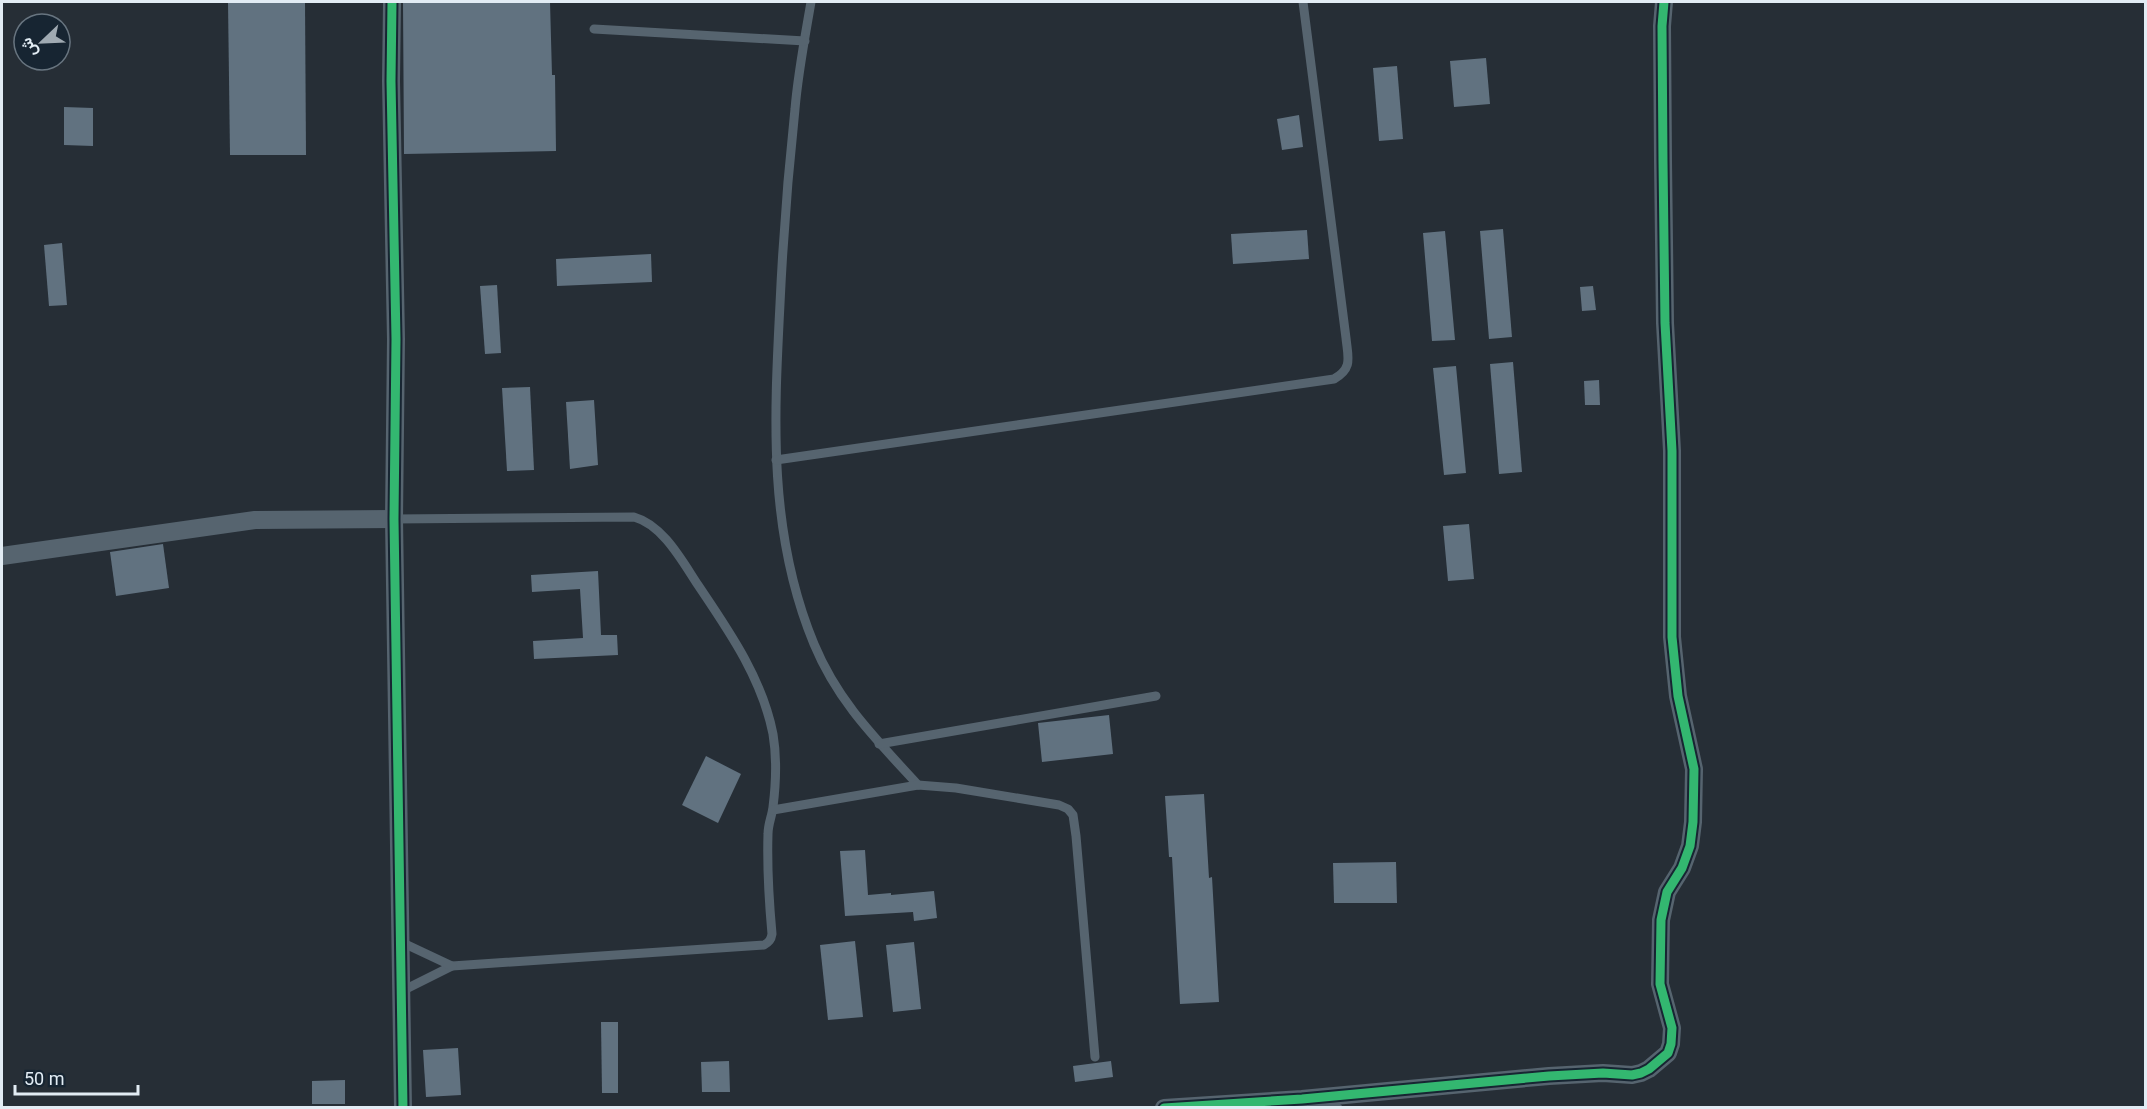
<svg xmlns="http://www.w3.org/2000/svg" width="2147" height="1109" font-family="Roboto,Vazirmatn,sans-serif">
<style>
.building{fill:#617280}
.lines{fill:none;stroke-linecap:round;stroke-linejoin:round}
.lane{stroke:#56646f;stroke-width:9}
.street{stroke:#56646f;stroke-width:18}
.cycleway-casing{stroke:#172532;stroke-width:13}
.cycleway{stroke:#33b770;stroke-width:9}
</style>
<rect width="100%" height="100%" fill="#262e36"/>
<g class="building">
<path d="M228,2H305L306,155H230Z"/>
<path d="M403,2H550L552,75H555L556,151L404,154Z"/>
<path d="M1486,58L1490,104L1454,107L1450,61Z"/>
<path d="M1397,66L1403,139L1379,141L1373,68Z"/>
<path d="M64,107L93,108V146L64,145Z"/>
<path d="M1299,115L1303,147L1282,150L1277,119Z"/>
<path d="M1503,229L1512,337L1489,339L1480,231Z"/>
<path d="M1307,230L1309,259L1233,264L1231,234Z"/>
<path d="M1445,231L1455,340L1432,341L1423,233Z"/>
<path d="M62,243L67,305L49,306L44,245Z"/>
<path d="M651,254L652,282L557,286L556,259Z"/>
<path d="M497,285L501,353L485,354L480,286Z"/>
<path d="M1593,286L1596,310L1582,311L1580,287Z"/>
<path d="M1513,362L1522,472L1499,474L1490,364Z"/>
<path d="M1456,366L1466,473L1444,475L1433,368Z"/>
<path d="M1599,380L1600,405H1585L1584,381Z"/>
<path d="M530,387L534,470L507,471L502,388Z"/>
<path d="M594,400L598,465L570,469L566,402Z"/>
<path d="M1469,524L1474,579L1448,581L1443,526Z"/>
<path d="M163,544L169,588L116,596L110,552Z"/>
<path d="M598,571L601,635H617L618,655L534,659L533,641L583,638L580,589L532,592L531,575Z"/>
<path d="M1109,715L1113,754L1042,762L1038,723Z"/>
<path d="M706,756L741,774L718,823L682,805Z"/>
<path d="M1204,794L1209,878L1212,877L1219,1002L1180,1004L1172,857H1169L1165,796Z"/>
<path d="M865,850L868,895L891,893V895L934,891L937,918L914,921L913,912L845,916L840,851Z"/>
<path d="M1396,862L1397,903H1334L1333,863Z"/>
<path d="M855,941L863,1017L828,1020L820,945Z"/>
<path d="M914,942L921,1009L893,1012L886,945Z"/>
<path d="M601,1022H618V1093H602Z"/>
<path d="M458,1048L461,1095L426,1097L423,1050Z"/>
<path d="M729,1061L730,1092H702L701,1062Z"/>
<path d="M1111,1061L1113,1077L1075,1082L1073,1066Z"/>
<path d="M345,1080V1104H312V1081Z"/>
</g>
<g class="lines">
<g class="lane">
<path d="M811,2C805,37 798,73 795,109C788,174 783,239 780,304C774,420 768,533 814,644C838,702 876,739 918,785"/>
<path d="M594,29L805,41"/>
<path d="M776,460L1334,379C1353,368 1348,358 1346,338L1303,2"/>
<path d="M394,519L634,517C663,525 682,561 698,585C729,631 762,678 773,734C777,758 776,783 773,807C772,816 768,824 768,834C767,866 769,901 772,934C771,940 769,942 764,945L452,966L402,991"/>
<path d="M879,744L1156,696"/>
<path d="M773,810L918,785L956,788L1059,805L1068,809L1073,815L1076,836L1095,1057"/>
<path d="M401,942L452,966"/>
<path d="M1319,1103L1338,1108"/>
</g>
<g class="street">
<path d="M392,2L391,81L396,339L394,519L403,1108"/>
<path d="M2,556L255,520L394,519"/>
<path d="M1164,1108L1302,1099L1549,1076L1603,1073L1632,1075L1641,1073L1649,1069L1668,1053L1671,1044L1672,1028L1660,984L1661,920L1667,892L1682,868L1690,846L1693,822L1694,769L1678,696L1672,637V451L1665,323L1663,161L1662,26L1664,2"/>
</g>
<g class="cycleway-casing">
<g id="cycleway">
<path d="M392,2L391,81L396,339L394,519L403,1108"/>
<path d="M1164,1108L1302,1099L1549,1076L1603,1073L1632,1075L1641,1073L1649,1069L1668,1053L1671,1044L1672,1028L1660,984L1661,920L1667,892L1682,868L1690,846L1693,822L1694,769L1678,696L1672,637V451L1665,323L1663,161L1662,26L1664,2"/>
</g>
</g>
<use href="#cycleway" class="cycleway"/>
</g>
<rect width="2147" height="1109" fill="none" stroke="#e2ecf4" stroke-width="6"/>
<g transform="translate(42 42) rotate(247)"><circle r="28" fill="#172532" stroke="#687580" stroke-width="1.5"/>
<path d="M0-4.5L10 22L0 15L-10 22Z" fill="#a0aab2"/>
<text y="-9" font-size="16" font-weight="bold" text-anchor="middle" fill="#e2ecf4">ش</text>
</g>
<path d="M15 1085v9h123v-9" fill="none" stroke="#e2ecf4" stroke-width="3"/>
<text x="24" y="1085" font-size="18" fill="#e2ecf4" stroke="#172532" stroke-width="4.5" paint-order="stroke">50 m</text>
</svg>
